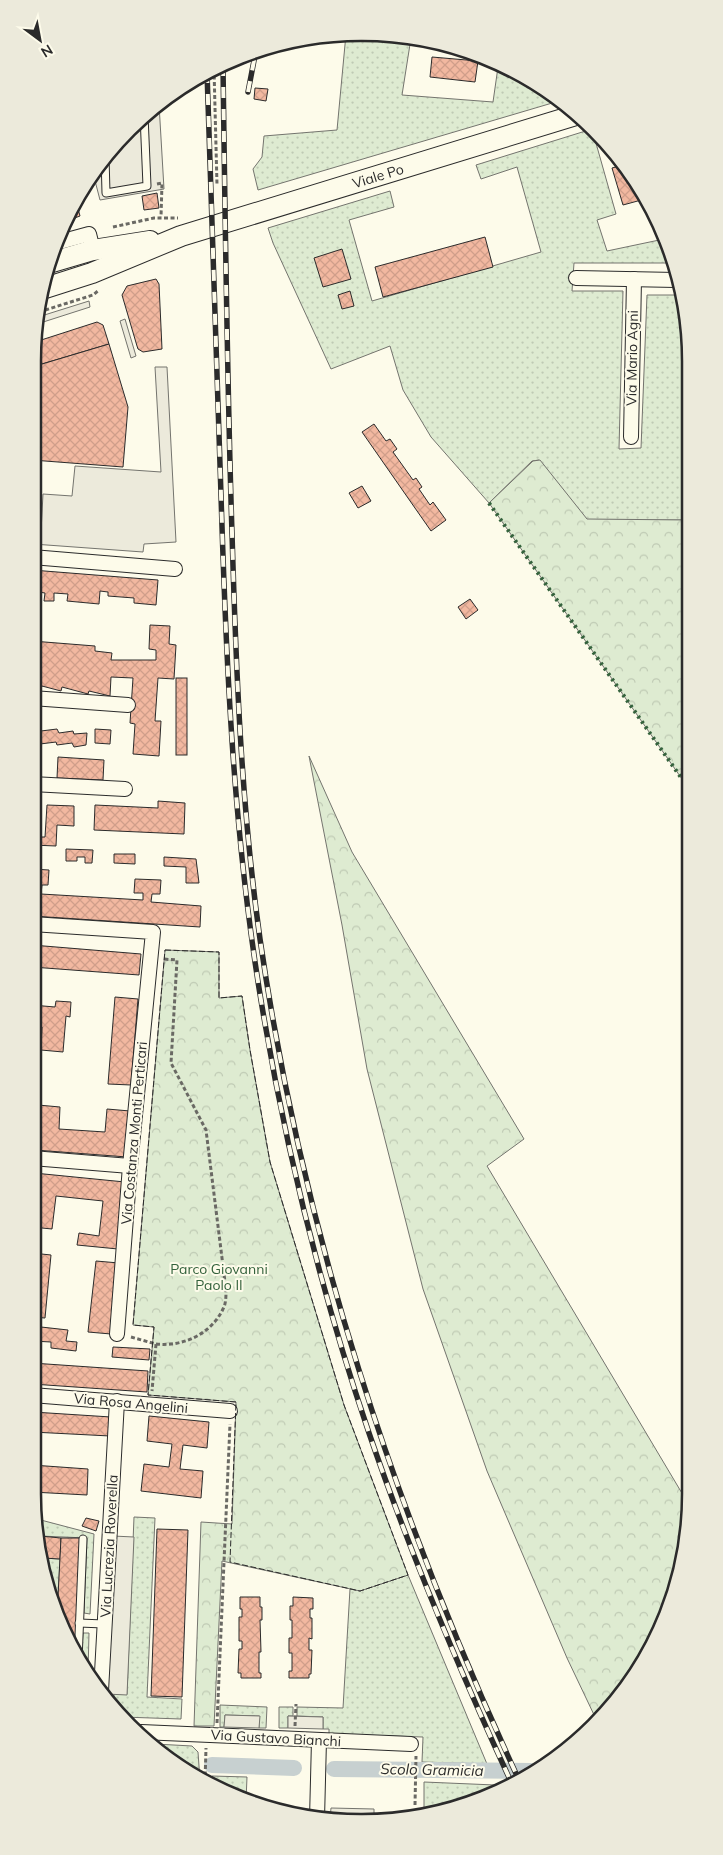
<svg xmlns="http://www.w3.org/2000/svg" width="723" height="1855" font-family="Mulish,sans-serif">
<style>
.grass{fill:url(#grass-dots);stroke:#74746e}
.forest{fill:url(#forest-crowns);stroke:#74746e}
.parking{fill:#eceadb;stroke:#74746e}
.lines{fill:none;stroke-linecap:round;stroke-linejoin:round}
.canal{stroke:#c7d0d0;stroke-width:16}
.building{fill:url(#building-cross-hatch);stroke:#2b2b2b}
.lane-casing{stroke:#2b2b2b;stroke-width:9}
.street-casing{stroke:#2b2b2b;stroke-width:16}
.secondary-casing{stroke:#2b2b2b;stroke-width:22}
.path{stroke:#6a6964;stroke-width:3;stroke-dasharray:4 2.5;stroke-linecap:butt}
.lane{stroke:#fdfbea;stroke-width:7}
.street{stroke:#fdfbea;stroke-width:14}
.secondary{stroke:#fdfbea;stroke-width:20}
.rail-casing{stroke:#2b2b2b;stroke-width:5.5}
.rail{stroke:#fdfbea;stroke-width:4;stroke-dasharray:11;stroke-linecap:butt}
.hedge{stroke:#34623c;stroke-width:4;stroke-dasharray:2.5 4;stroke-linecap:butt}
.fence{stroke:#2b2b2b;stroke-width:1;stroke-dasharray:6 2.5;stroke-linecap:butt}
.labels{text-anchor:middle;stroke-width:4;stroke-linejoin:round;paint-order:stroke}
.street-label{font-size:14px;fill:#2b2b2b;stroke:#fdfbea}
.park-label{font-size:14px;fill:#34623c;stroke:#fdfbea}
.water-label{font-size:15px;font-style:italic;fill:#2b2b2b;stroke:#fdfbea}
.rim{fill:none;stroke:#2b2b2b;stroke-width:2.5}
</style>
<defs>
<pattern id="grass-dots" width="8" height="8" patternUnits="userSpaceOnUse" patternTransform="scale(1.25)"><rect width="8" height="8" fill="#deebd1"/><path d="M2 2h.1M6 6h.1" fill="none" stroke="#bfcab4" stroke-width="1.8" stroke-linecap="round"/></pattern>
<pattern id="forest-crowns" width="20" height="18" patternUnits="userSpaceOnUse" patternTransform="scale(1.25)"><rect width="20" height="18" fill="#deebd1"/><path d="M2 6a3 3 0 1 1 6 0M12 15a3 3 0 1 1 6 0" fill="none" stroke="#bfcab4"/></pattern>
<pattern id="building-cross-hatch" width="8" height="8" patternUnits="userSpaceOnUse" patternTransform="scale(1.25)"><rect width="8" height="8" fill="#f2b8a0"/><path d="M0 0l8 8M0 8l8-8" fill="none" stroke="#d09e8a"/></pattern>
</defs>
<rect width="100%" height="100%" fill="#fdfbea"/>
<g class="grass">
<path d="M379,33L411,38L402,95L493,102L498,67L544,88L559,101L258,190L253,169L262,157L264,136L337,130L346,34Z"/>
<path d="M592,129L616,214L597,220L607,251L664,239L671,263H574L572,291H623L619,449L641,448L647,295H681L688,318V520H587L539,460L532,461L489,503L431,437L403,390L390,346L331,369L273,243L268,228L390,191L394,207L349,220L372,301L541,252L517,167L481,179L476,165Z"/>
<path d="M134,1517L155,1518L147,1697L182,1699L181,1719L122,1717L114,1710V1694H127Z"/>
<path d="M37,1519L94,1534L90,1614L84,1613L87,1538L40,1536Z"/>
<path d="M43,1558L60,1559L57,1616L50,1600Z"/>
<path d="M408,1575L487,1764L422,1762L423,1737L329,1734V1729H323V1717L297,1716V1707L343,1708L350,1589L360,1591Z"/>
<path d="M83,1633H89L88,1673L81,1665Z"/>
<path d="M220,1705L267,1707L266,1728H259V1716L225,1715L224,1727H220Z"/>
<path d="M279,1707H293V1716H288V1728H279Z"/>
<path d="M155,1744L192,1746L198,1752L200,1780Z"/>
<path d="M212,1776L247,1777L246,1801L212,1785Z"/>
<path d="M424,1782L495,1785L498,1792L488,1797L424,1816Z"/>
</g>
<g class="forest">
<path d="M540,460L587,519L688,520L689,789L489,503L533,461Z"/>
<path d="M309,756L352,852L524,1139L487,1166L689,1505L679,1579L656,1639L623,1694L596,1719L567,1658L487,1471L423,1289L367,1069L342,925Z"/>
<path d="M165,950L219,952V998L242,996L250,1050L270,1162L344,1405L408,1575L360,1591L222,1561L214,1726H194L201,1522L232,1524L236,1402L148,1395L154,1327L133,1325Z"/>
</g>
<g class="parking">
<path d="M159,104L164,189L100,200L93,173L101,161L145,114Z"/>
<path d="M89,301L90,307L37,324L38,317Z"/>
<path d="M125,319L136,356L131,358L120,321Z"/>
<path d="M155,367H167L176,542L144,544L143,552L33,544V532H41L43,494L72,496L75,466L161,472Z"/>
<path d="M113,1536L134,1537L127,1695L106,1694Z"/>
<path d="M225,1715L260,1716L259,1728L224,1727Z"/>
<path d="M288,1716L323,1717V1729L288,1728Z"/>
<path d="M331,1808L374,1809V1818L330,1819Z"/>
</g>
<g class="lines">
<g class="canal">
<path d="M212,1765L294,1768"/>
<path d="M334,1769L531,1771"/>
</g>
</g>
<g class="building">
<path d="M432,57L478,61L475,82L430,77Z"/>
<path d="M255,88L268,89L266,101L254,99Z"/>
<path d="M623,165L645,199L623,205L612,168Z"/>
<path d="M157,193L159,208L144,210L142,196Z"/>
<path d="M76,201L80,216L64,222L67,216Z"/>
<path d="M485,237L493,267L383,297L375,267Z"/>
<path d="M342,249L351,279L323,287L314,258Z"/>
<path d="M156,279L159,284L162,349L143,352L138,349L137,346L122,295L127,286Z"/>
<path d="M350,291L354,306L342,309L338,295Z"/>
<path d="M97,322L103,325L109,344L32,367L35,342Z"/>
<path d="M109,344L128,407L123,467L32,460V367Z"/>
<path d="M374,424L386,441L390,439L397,449L393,452L413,480L416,478L422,487L419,489L430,505L433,502L446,520L431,531L362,432Z"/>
<path d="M362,486L371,501L358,508L349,493Z"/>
<path d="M32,570L158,580L156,605L134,603V598L108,596V592L100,591L99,604L67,601L68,594L54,593V601H44L45,593L38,592L37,600L32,599Z"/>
<path d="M470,599L478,610L466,619L458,607Z"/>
<path d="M150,625L170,626L169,644L176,645L174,679L158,678L155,721H161L159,756L133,754L135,724L130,723L133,678L111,677L110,696L89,691L88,694L62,687L61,691L42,686L41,689L32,687V641L95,646V651L112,653L111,660H156V650L149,649Z"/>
<rect x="176" y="678" width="11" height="77"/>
<path d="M39,726L41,731L57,729L59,733L73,731L74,734L87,733L86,745L74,747L72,743L57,745L56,742L40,744L39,740L32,741V727Z"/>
<path d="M95,729L111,730L110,744L95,743Z"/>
<path d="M58,757L104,760L103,780L57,778Z"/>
<path d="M158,801L185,803L184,834L94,830L95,805L158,808Z"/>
<path d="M32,802H34L33,831H32Z"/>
<path d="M47,805L74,806V826L57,825L56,846L32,845L33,837H45Z"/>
<path d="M66,849L93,850L92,863H85V857H77V861H66Z"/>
<path d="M114,854H135V864L114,863Z"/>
<path d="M164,857L196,859L199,883H186V867L164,866Z"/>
<path d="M32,869L49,870L48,885H42L41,894L143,900V893H134L135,879L161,880L160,894H152L151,902L201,906L200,927L32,916Z"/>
<path d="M32,945L141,954L139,975L32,967Z"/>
<path d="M115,997L138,999L131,1085L108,1084Z"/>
<path d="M56,1001L71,1002L70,1017L66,1016L63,1052L41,1050L42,1027L32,1026V1005L55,1007Z"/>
<path d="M38,1105L60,1107L59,1129L105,1132L107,1109L130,1111L127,1157L35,1150Z"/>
<path d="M34,1173L125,1182L118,1249L77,1245L79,1233L99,1236L103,1201L56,1196L52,1229L32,1227Z"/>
<path d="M32,1253L51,1255L45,1318L32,1317Z"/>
<path d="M96,1261L119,1263L111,1334L88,1332Z"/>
<path d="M32,1326L68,1330L66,1341L77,1342L76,1351L51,1348V1342L32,1341Z"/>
<path d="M113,1347L150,1349L149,1360L112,1357Z"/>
<path d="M32,1363L148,1371L147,1392L32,1384Z"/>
<path d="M33,1412L111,1417L110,1436L32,1432Z"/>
<path d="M149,1416L209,1422L207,1448L183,1445L180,1469L203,1471L201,1498L141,1491L144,1464L169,1467L172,1444L147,1441Z"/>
<path d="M32,1465L88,1469L87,1495L32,1492Z"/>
<path d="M86,1518L99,1521L96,1531L82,1526Z"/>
<path d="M157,1529L188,1530L182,1697L151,1696Z"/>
<path d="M40,1536L61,1538L60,1559L43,1558Z"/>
<path d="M61,1538H80L75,1655L57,1616Z"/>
<path d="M240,1597H260V1607H262V1620H260L261,1652H259V1673H261V1678H241V1673H238L239,1649H242V1641H239V1617H242V1609H240Z"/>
<path d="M293,1597L313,1598V1609H310V1618H312V1639L309,1638V1650H312L311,1674H309V1678H289V1671H292V1653H289V1638H292V1620H290V1606H293Z"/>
</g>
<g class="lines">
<g class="lane-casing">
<g id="lane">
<path d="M105,156L106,193L147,186L144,115"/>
<path d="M79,1623L104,1624"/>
<path d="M78,1660L83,1539"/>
</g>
</g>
<g class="street-casing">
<g id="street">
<path d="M56,243L89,234L93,250"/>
<path d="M576,278L676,280"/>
<path d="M631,437L634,279"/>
<path d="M32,557L175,569"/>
<path d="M32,698L128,705"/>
<path d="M32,784L125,789"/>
<path d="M32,924L153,932L130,1166L117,1334"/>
<path d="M32,1158L130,1166"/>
<path d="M32,1395L230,1411"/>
<path d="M101,1691L117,1401"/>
<path d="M141,1732L411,1744"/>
<path d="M317,1819L319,1740"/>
</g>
</g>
<g class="secondary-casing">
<g id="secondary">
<path d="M49,263L93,250L150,241"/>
<path d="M42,289L92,273L181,236L576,115"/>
</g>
</g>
<g class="path">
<path d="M214,69L217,185"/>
<path d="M157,184L162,183L161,217"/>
<path d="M113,227L154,218H178"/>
<path d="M39,312L93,295L99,290"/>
<path d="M131,1337L156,1344L152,1391"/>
<path d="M156,1344C183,1347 211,1334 223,1309C226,1304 226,1296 226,1290L206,1130L171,1063L177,960L163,959"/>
<path d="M217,1723L230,1424"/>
<path d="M295,1726L296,1704"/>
<path d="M205,1782L206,1748"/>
<path d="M415,1805L416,1756"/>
</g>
<use href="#lane" class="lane"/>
<use href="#street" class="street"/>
<use href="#secondary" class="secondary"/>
<g class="rail-casing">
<g id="rail">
<path d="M223,65C225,221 227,377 232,533C236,669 241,804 260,939C303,1235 394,1510 519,1780"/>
<path d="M207,72C212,213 216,354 221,495C226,660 233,825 259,988C283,1138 320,1289 369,1433C410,1553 459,1669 512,1784"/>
<path d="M248,92L256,50"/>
</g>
</g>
<use href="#rail" class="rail"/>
<path class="hedge" d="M489,503L689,789"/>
<path class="fence" d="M165,950L219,952V998L242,996L250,1050L270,1162L344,1405L408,1575L360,1591L230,1562L236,1402L148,1395L154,1327L133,1325Z"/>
</g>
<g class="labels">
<g class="street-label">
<text transform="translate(378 176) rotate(-17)" y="5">Viale Po</text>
<text transform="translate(632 358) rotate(-89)" y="5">Via Mario Agni</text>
<text transform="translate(134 1133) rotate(-85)" y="5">Via Costanza Monti Perticari</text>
<text transform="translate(131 1403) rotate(5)" y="5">Via Rosa Angelini</text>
<text transform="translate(109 1546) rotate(-87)" y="5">Via Lucrezia Roverella</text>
<text transform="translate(276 1738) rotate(3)" y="5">Via Gustavo Bianchi</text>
</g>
<g class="park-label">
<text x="219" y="1274">Parco Giovanni<tspan x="219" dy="16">Paolo II</tspan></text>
</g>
<g class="water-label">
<text transform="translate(432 1770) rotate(1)" y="5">Scolo Gramicia</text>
</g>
</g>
<path d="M0 0H723V1855H0ZM361 41H362A320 320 0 0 1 682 361V1494A320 320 0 0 1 362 1814H361A320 320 0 0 1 41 1494V361A320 320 0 0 1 361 41Z" fill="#eceadb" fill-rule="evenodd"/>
<path class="rim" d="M361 41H362A320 320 0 0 1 682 361V1494A320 320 0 0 1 362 1814H361A320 320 0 0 1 41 1494V361A320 320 0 0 1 361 41Z"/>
<g transform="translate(40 40) rotate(148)" stroke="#fdfbea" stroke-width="4" paint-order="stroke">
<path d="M0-4L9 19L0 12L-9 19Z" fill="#2b2b2b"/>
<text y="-8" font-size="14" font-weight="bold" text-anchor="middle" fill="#2b2b2b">N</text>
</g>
</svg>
